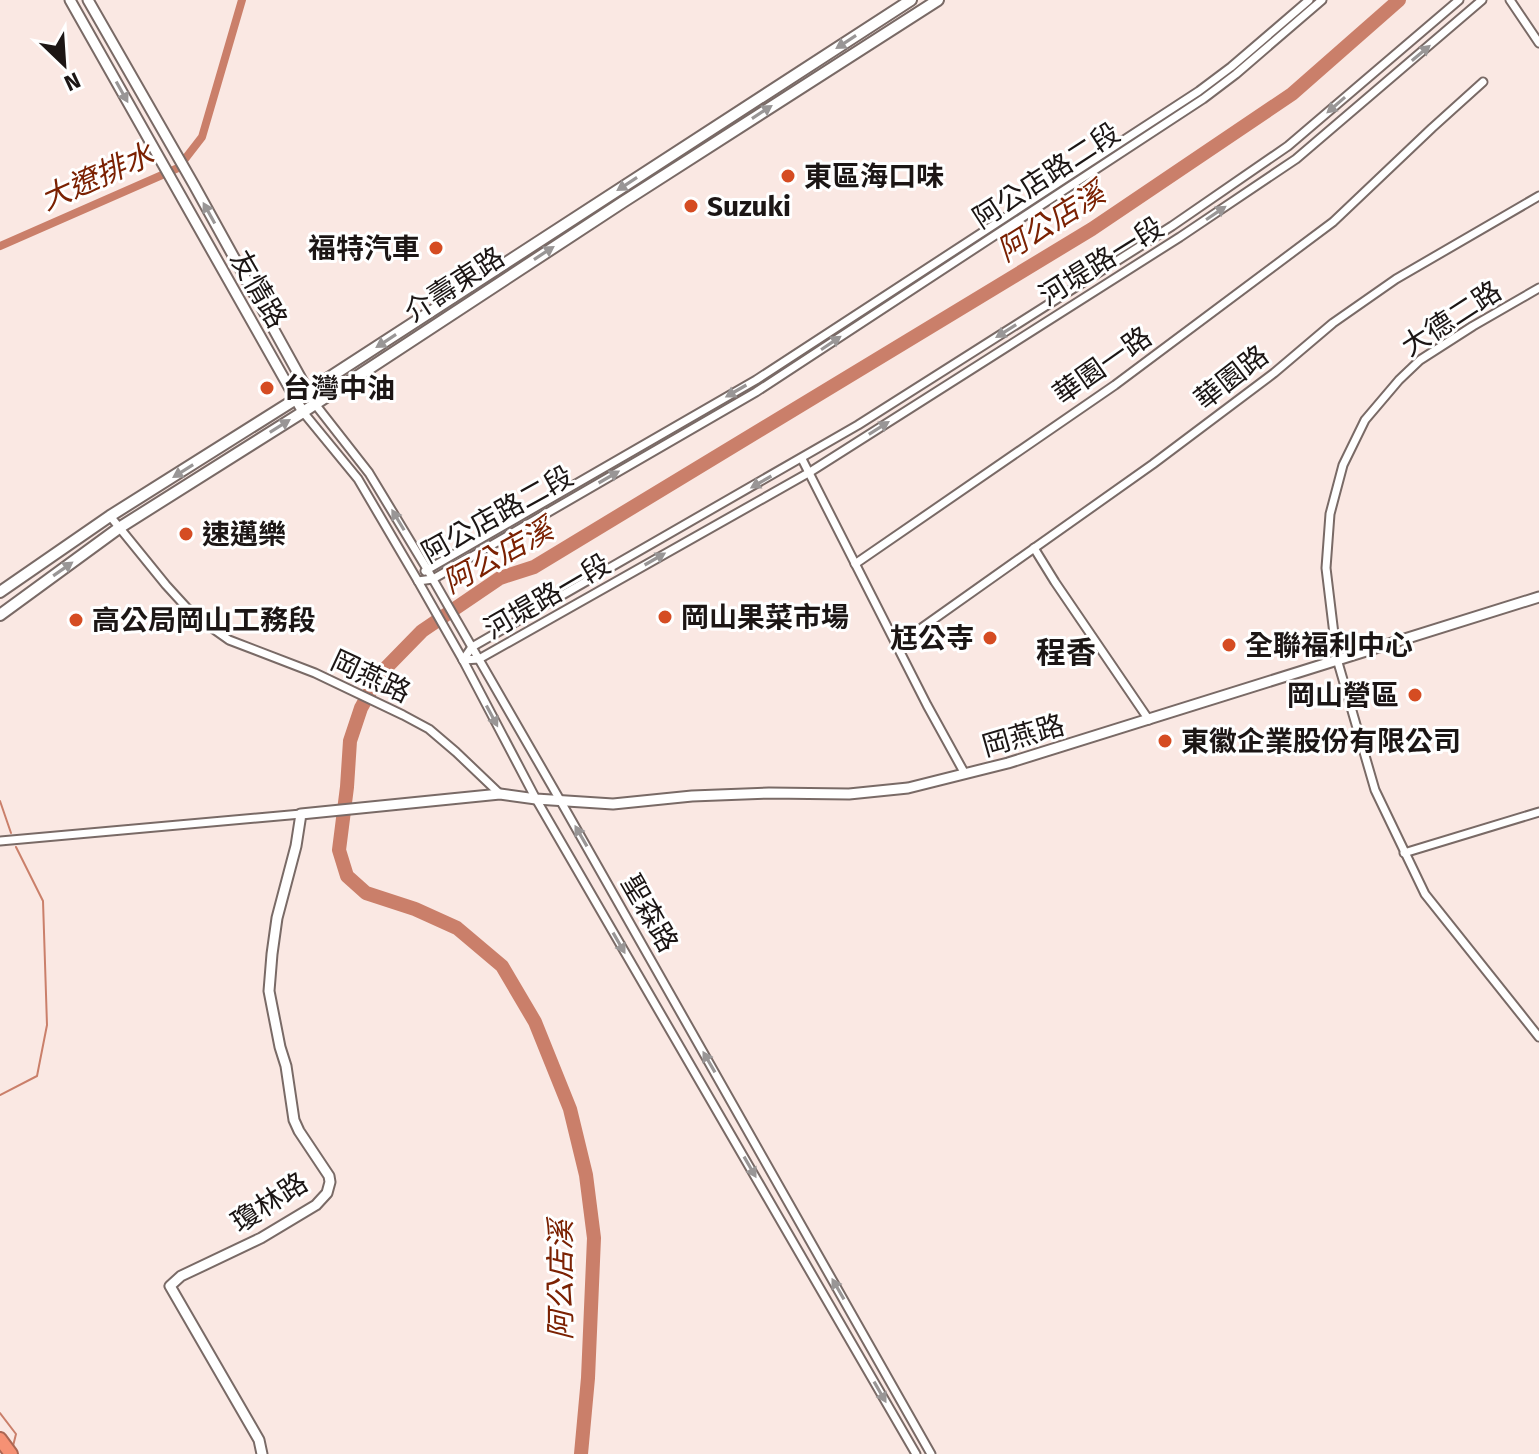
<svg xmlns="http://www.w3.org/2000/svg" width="1539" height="1454" font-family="'Fira Sans','Noto Sans TC',sans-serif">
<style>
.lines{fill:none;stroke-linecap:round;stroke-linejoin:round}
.stream{stroke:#ca7f6a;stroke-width:2}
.canal{stroke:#ca7f6a;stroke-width:8}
.river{stroke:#ca7f6a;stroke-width:14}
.minor-casing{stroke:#796a66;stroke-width:11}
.tertiary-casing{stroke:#796a66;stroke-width:13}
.secondary-casing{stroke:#796a66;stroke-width:14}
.motorway-casing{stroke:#aa6653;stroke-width:16}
.minor{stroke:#fff;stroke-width:7}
.tertiary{stroke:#fff;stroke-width:9}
.secondary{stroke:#fff;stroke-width:10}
.motorway{stroke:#f69174;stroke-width:12}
.oneway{fill:#999696}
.poi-dot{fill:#d54c22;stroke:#fff;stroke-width:3}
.labels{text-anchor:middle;stroke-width:6;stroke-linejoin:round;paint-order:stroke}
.street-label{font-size:28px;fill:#1c1615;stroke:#fff}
.poi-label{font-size:28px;font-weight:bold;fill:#1c1615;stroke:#fff;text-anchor:start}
.water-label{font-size:30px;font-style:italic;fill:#7b2102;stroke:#fff}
.neighbourhood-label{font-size:30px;font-weight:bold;fill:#1c1615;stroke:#fff}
</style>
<rect width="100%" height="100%" fill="#fae8e3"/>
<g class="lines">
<g class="stream">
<path d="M0,801L11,833"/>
<path d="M0,1095L37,1076L47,1025L43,901L16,847"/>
<path d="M0,1413L16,1434L13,1446"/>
</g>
<path class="canal" d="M0,246L178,168L202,137L242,0"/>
<path class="river" d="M581,1454L588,1378L594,1238L586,1175L570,1109L535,1022L502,966L457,928L415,909L366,893L347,876L339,850L347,787L350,741L361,708L380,674L422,631L500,578L534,567L1092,229L1292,94L1399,0"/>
<g class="minor-casing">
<g id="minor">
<path d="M1510,0L1539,43"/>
<path d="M1539,288L1473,326L1420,360L1399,380L1365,420L1343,465L1330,514L1326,568L1337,659L1375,790L1425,894L1539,1037"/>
<path d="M315,404L369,473L427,569L560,800L931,1454"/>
<path d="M303,412L358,479L418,581L463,660L536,799L916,1454"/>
<path d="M802,459L927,705L965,774"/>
<path d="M110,516L166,585L187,608L205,623L229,640L315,673L403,715L429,729L456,752L500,794"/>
<path d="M1034,548L1055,582L1149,720"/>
<path d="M855,564L1115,385L1333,222L1432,128L1483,82"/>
<path d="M425,571L756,380L1199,91L1231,67L1309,0"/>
<path d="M418,581L433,579L756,392L1203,99L1236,74L1322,0"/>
<path d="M896,646L1153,464L1274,373L1333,323L1396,279L1539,196"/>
<path d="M463,660L479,659L810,472L1180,237L1296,159L1482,0"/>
<path d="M463,660L472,647L858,425L1172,226L1288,146L1459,0"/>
<path d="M0,841L301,814"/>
<path d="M1404,853L1539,812"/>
</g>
</g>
<g class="tertiary-casing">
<g id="tertiary">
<path d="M70,0L303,412"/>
<path d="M88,0L194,185L315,404"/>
<path d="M262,1454L259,1440L170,1286L181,1276L261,1238L316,1205L327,1193L330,1182L329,1176L299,1131L294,1120L286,1066L280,1047L269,991L272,954L277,918L296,846L301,814L500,794L536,799L613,804L692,796L769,793L849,794L908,788L1008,763L1539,597"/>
</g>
</g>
<g class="secondary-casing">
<g id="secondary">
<path d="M0,592L110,516L307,392L911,0"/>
<path d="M0,615L119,528L303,412L623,202L938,0"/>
</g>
</g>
<g class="motorway-casing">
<path id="motorway" d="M0,1439L11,1454"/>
</g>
<use href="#minor" class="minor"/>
<use href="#tertiary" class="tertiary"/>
<use href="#secondary" class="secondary"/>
<use href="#motorway" class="motorway"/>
</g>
<defs><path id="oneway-solid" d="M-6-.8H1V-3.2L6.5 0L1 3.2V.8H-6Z" transform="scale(2)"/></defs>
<g class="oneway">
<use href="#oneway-solid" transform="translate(846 42) rotate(147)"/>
<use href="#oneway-solid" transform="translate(1421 53) rotate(-40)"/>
<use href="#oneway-solid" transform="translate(122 92) rotate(61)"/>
<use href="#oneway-solid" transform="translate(1336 105) rotate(139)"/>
<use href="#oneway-solid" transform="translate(762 112) rotate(-33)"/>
<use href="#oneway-solid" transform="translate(627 184) rotate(147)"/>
<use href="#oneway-solid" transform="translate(209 213) rotate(-119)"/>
<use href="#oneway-solid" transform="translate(1216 213) rotate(-34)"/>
<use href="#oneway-solid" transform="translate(544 253) rotate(-33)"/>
<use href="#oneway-solid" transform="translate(1006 331) rotate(148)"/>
<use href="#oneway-solid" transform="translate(386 341) rotate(147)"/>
<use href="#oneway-solid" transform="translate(831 343) rotate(-34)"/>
<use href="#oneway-solid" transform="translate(736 391) rotate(150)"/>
<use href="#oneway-solid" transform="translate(280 426) rotate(-32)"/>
<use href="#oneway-solid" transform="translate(879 428) rotate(-32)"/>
<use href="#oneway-solid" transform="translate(183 471) rotate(148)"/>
<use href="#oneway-solid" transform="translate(609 477) rotate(-30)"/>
<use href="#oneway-solid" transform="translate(761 482) rotate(150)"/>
<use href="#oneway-solid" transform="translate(398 520) rotate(-121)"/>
<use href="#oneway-solid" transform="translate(655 559) rotate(-30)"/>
<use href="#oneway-solid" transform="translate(63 569) rotate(-35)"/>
<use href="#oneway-solid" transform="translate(492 716) rotate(62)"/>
<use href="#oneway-solid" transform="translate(581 836) rotate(-120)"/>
<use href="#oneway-solid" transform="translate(619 943) rotate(60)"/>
<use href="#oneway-solid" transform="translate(709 1062) rotate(-120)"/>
<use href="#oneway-solid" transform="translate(750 1167) rotate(60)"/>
<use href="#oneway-solid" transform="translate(838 1289) rotate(-120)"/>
<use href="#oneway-solid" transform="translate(880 1392) rotate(60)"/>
</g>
<g class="poi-dot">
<circle cx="788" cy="176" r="8"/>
<circle cx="691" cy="206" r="8"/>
<circle cx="436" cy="248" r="8"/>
<circle cx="267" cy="388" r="8"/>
<circle cx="186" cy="534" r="8"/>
<circle cx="665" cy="617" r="8"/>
<circle cx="76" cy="620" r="8"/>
<circle cx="990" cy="638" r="8"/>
<circle cx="1229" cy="645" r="8"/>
<circle cx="1415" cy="695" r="8"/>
<circle cx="1165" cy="741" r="8"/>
</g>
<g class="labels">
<g class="street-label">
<text transform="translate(1046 175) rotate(-33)" y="10">阿公店路二段</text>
<text transform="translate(1101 261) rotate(-32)" y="10">河堤路一段</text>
<text transform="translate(454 284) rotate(-33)" y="10">介壽東路</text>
<text transform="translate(259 289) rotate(60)" y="10">友情路</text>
<text transform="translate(1451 318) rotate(-33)" y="10">大德二路</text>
<text transform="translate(1102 365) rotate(-35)" y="10">華園一路</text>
<text transform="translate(1231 377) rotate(-38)" y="10">華園路</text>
<text transform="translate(497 514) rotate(-29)" y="10">阿公店路二段</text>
<text transform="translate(547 596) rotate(-30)" y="10">河堤路一段</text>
<text transform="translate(371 676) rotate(25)" y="10">岡燕路</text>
<text transform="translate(1023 735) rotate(-16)" y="10">岡燕路</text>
<text transform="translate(650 913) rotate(60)" y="10">聖森路</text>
<text transform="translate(269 1202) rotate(-33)" y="10">瓊林路</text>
</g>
<g class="poi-label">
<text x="804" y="186">東區海口味</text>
<text x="707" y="216">Suzuki</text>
<text x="420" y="258" text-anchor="end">福特汽車</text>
<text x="283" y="398">台灣中油</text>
<text x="202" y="544">速邁樂</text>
<text x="681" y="627">岡山果菜市場</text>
<text x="92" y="630">高公局岡山工務段</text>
<text x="974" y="648" text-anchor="end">尪公寺</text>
<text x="1245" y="655">全聯福利中心</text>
<text x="1399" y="705" text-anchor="end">岡山營區</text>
<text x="1181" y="751">東徽企業股份有限公司</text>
</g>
<g class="water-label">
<text transform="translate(97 177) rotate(-24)" y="10">大遼排水</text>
<text transform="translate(1051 222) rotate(-32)" y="10">阿公店溪</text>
<text transform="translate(498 556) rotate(-29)" y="10">阿公店溪</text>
<text transform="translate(561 1280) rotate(-90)" y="10">阿公店溪</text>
</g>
<g class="neighbourhood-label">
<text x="1066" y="663">程香</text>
</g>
</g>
<g transform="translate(64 64) rotate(155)" stroke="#ffffff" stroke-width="6" paint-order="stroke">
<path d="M0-6L14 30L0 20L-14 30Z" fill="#1c1615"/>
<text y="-12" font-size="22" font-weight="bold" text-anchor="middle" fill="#1c1615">N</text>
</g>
</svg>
